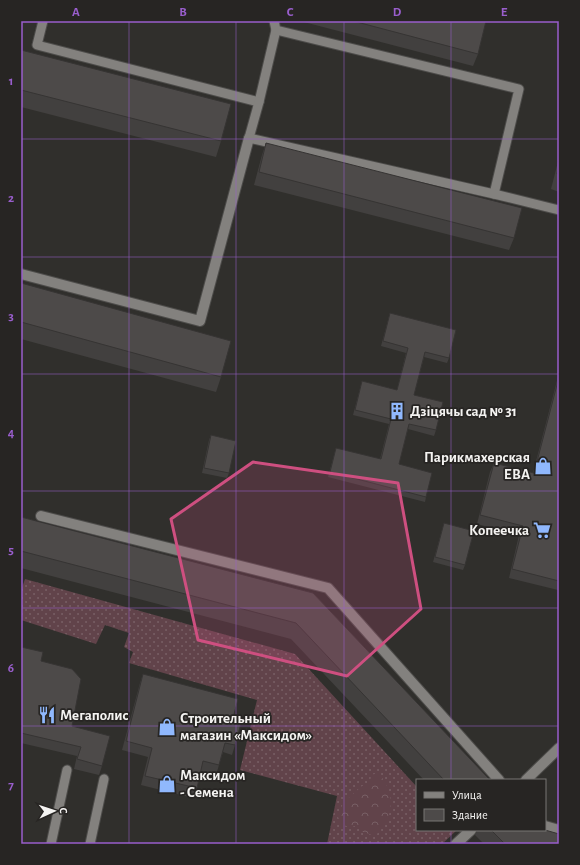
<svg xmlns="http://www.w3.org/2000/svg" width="580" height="865" font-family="'Alegreya Sans',sans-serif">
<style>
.grass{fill:url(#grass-dots)}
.forest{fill:url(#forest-crowns)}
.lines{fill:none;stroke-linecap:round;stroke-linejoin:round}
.service-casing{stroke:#4d4c4a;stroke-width:11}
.minor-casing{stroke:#4d4c4a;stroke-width:12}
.service{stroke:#83817e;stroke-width:9}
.minor{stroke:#83817e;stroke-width:10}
.wall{fill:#42403f}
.building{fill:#4d4a49;stroke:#363433}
.marked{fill:#ce4f80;fill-opacity:0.2;stroke:#ce4f80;stroke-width:3;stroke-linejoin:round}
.grid{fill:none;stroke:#995ecc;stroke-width:1;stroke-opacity:0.55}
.labels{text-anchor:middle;stroke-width:3.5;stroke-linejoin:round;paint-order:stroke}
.poi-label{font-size:15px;font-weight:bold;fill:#f4f3f1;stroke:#272523;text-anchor:start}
.neatline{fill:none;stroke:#995ecc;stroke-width:1.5}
.grid-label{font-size:13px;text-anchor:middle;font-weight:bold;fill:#995ecc}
</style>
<defs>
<pattern id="grass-dots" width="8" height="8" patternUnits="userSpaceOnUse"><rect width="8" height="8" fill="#61434a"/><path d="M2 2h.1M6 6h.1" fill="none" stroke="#785f65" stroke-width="1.8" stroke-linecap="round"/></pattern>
<pattern id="forest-crowns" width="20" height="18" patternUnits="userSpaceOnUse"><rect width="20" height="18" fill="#61434a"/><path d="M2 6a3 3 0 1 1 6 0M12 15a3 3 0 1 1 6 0" fill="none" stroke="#785f65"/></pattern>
</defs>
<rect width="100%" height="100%" fill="#302f2c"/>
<path class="grass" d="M25,579L295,654L417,787V830H457L442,844H327L337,796L240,770L257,700L129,663L133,652L124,647L129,633L105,625L96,644L21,620V591Z"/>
<path class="forest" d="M378,773C397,793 394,818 375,836L363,832L355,826L349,827L341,824L338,817L343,803L362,786L370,784L371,775Z"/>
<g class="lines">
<g class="service-casing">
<g id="service">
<path d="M43,21L37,45L259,102L276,30"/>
<path d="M274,21L276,30L519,89L494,194"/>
<path d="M259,102L249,138L494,194L559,210"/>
<path d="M51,844L67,770"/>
<path d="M90,844L104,779"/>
</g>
</g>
<g class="minor-casing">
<g id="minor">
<path d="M21,274L200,321L249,138"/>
<path d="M41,516L328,588L499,780"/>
<path d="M526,780L559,748"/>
<path d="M545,826L559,830"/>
<path d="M456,844L471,830"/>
</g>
</g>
<use href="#service" class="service"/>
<use href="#minor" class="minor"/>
</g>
<g class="wall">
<path d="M300,21H486L478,54L473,66Z"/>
<path d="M21,50L221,141L216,157L21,107Z"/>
<path d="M266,143L514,238L509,250L254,185L262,155Z"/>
<path d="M559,158V192L551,189Z"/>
<path d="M21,283L221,377L216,392L21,339Z"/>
<path d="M390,313L449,358L447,363L424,357L414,395L436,430L434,436L408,429L399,464L426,497L425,502L328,477L336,448L380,459L389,424L353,415L362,381L397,390L406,353L381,346Z"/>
<path d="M559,373V589L558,590L509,578L519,535L477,524L490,472L494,463L533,473Z"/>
<path d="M211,435L229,473L227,478L202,473L209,440Z"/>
<path d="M21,517L313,593L490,780H424L291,639L21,568Z"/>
<path d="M444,523L465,565L463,570L433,562Z"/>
<path d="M21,647L41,661L72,726L102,766L99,775L74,769L77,756L21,743Z"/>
<path d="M143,674L233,718L235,745L232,755L223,752L219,765L216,775L201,771L197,788L193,798L141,785L148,757L122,750L140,683Z"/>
<path d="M477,830H545L559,844H484L475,835Z"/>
</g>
<g class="building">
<path d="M353,21H486L478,54Z"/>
<path d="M21,50L231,104L221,141L21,90Z"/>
<path d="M266,143L522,208L514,238L259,172Z"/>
<path d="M559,165V174H557Z"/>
<path d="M21,283L231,341L221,377L21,322Z"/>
<path d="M390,313L456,330L449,358L425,352L414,395L443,402L436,430L409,424L399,464L432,473L426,497L330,472L336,448L381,459L391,419L355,410L362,381L397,390L408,348L383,341Z"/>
<path d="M559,377V581L512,569L523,526L480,515L494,463L534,473Z"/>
<path d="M211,435L236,441L229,473L204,468Z"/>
<path d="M21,517L313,593L490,780H444L296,623L21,551Z"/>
<path d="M444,523L474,531L465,565L435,557Z"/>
<path d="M21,647L43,652L41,661L72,669L81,679L72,726L110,736L102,766L77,759L81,747L21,733Z"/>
<path d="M143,674L238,699L233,718L242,720L235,745L225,743L219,765L203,761L197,788L145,776L152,748L126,741Z"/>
<path d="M491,830H545L559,834V844H505Z"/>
</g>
<path class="marked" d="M253,462L398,483L421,609L347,676L198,640L171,519Z"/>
<path class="grid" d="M129,21V844M236,21V844M344,21V844M451,21V780M21,139H559M21,257H559M21,374H559M21,491H559M21,608H559M21,726H559M451,830V844"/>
<defs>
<g id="building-bare" transform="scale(1.38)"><path d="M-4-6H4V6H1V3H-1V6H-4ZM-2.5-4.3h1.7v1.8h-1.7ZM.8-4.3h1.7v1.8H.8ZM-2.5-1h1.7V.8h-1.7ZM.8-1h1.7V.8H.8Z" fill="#90b8fd" stroke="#272523" stroke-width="2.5" paint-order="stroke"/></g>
<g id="shop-bare" transform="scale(1.38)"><path d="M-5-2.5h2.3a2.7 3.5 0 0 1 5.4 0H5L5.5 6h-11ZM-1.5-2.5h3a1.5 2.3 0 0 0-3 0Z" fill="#90b8fd" stroke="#272523" stroke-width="2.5" paint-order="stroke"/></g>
<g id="supermarket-bare" transform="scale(1.38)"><path d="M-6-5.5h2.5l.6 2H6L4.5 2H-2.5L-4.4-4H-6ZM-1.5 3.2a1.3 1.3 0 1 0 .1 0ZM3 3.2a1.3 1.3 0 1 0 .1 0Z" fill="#90b8fd" stroke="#272523" stroke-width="2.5" paint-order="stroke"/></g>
<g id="restaurant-bare" transform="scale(1.38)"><path d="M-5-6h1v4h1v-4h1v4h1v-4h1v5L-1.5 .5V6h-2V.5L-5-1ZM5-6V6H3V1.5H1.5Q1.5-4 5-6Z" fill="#90b8fd" stroke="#272523" stroke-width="2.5" paint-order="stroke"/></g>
</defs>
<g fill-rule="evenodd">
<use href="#building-bare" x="397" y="411"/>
<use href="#shop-bare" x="543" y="466"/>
<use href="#supermarket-bare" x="542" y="530"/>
<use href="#restaurant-bare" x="47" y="715"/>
<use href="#shop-bare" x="167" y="727"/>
<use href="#shop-bare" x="167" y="784"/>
</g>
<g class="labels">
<g class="poi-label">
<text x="410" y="416">Дзіцячы сад № 31</text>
<text x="530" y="462" text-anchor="end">Парикмахерская<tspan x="530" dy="17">ЕВА</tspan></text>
<text x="529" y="535" text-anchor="end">Копеечка</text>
<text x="60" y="720">Мегаполис</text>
<text x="180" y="723">Строительный<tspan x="180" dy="17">магазин «Максидом»</tspan></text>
<text x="180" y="780">Максидом<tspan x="180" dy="17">- Семена</tspan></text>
</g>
</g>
<rect width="580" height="865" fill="none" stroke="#272523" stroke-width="44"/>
<rect x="416" y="779" width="130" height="52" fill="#272523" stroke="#797775"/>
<rect x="424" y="792" width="20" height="6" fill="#83817e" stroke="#797775"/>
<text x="452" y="799" font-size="12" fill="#f4f3f1">Улица</text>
<rect x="424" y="809" width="20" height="12" fill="#4d4a49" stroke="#797775"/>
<text x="452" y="819" font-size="12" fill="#f4f3f1">Здание</text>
<g transform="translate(54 811) rotate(87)" stroke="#272523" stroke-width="3" paint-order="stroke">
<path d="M0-3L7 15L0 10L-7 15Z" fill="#f4f3f1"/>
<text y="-6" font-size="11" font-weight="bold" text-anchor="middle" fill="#f4f3f1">С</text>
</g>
<rect x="22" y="22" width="536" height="821" class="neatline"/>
<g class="grid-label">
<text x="76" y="16">A</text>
<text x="183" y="16">B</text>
<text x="290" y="16">C</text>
<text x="397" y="16">D</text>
<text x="504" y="16">E</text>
<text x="11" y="85">1</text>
<text x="11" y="202">2</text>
<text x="11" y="320">3</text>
<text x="11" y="437">4</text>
<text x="11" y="554">5</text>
<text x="11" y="672">6</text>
<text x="11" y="789">7</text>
</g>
</svg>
